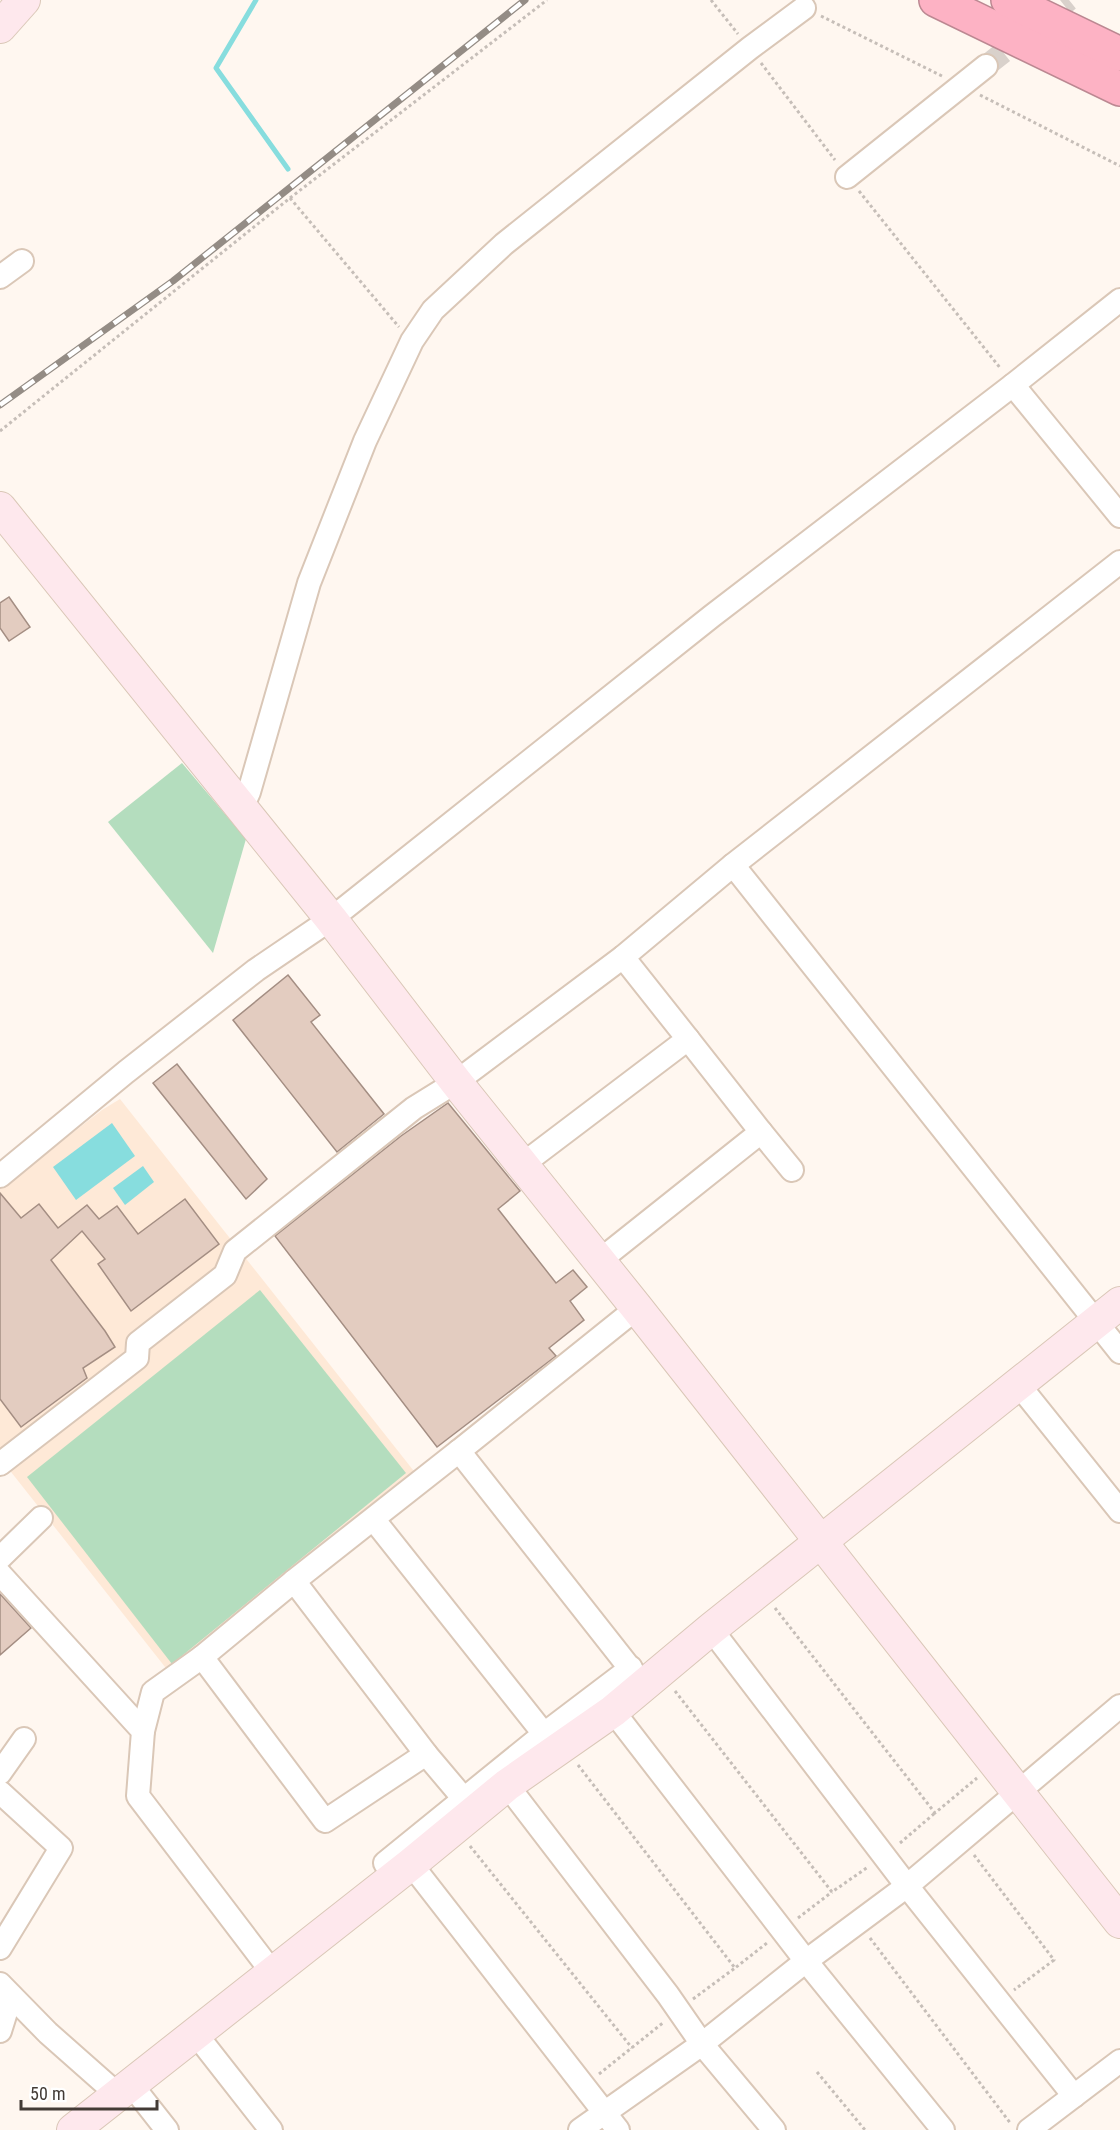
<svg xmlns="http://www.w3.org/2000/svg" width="1120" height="2130" font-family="'Roboto Condensed',sans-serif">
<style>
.built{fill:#fee9d7}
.green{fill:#b4ddbe}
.water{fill:#87ddde}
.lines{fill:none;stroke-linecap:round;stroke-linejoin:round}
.stream{stroke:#87ddde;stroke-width:5}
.building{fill:#e3ccc0;stroke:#a48e83;stroke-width:1.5}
.street-tunnel{stroke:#d9d1cb;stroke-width:22;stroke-dasharray:22 11;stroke-linecap:butt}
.street-casing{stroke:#dac7b7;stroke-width:26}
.secondary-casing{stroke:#dac7b7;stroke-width:34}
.highway-casing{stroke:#bc8892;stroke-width:36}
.path{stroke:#c6beb8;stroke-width:3;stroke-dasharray:3 3;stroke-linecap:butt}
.street{stroke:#fff;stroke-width:22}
.secondary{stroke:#fee8ed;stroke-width:32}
.highway{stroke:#fdb2c4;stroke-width:33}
.rail-casing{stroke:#948c85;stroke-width:7}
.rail{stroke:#fff;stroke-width:4.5;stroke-dasharray:14;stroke-linecap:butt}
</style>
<rect width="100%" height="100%" fill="#fff7f0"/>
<path class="built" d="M120,1099L417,1475L169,1672L0,1458V1189L102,1110Z"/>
<g class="green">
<path d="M182,763L246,839L213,953L108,822Z"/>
<path d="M260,1290L406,1473L172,1664L27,1477Z"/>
</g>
<g class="water">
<path d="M112,1123L135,1156L76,1200L53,1167Z"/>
<path d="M143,1166L154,1182L125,1205L113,1188Z"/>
</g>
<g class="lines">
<path class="stream" d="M256,0L216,68L288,169"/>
</g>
<g class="building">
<path d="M9,597L30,627L9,641L0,628V603Z"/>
<path d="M288,975L320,1015L311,1022L384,1114L337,1152L233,1020Z"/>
<path d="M177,1064L267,1179L246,1199L153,1083Z"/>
<path d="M448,1103L520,1191L498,1209L556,1283L573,1270L587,1287L570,1301L584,1320L549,1348L556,1356L437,1447L275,1236L401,1136Z"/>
<path d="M0,1193L21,1218L39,1204L58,1228L87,1205L99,1219L117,1206L138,1234L185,1199L219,1244L131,1311L98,1264L105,1259L82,1231L51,1260L105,1331L115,1347L83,1368L87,1378L21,1427L0,1399Z"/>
<path d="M0,1594L31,1628L0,1655Z"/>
</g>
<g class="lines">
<path class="street-tunnel" d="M986,66L1069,0"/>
<g class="street-casing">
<g id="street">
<path d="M847,177L986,66"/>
<path d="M0,277L22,261"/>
<path d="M1013,385L1120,516"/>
<path d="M241,810L249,792L309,583L365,441L412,341L433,310L504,244L750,48L804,8"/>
<path d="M733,865L1120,1352"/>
<path d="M761,1132L792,1170"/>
<path d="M523,1164L688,1039L623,957"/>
<path d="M0,1176L126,1072L256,970L331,919L712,616L1013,385L1120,300"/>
<path d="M599,1261L761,1132L688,1039"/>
<path d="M637,1308L459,1451L644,1686"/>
<path d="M1018,1384L1120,1511"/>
<path d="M0,1464L137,1358L138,1343L225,1275L235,1251L414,1108L456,1082L623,957L733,865L1120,562"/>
<path d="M374,1520L552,1744"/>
<path d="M0,1558L41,1518"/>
<path d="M0,1574L143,1731L138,1796L272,1972"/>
<path d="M294,1581L459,1451"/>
<path d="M711,1629L907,1886L1074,2096"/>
<path d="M202,1657L294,1581L426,1754"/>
<path d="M613,1711L806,1961L943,2130"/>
<path d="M143,1731L153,1692L202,1657L325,1821L426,1754L475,1812"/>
<path d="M0,1773L24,1739"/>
<path d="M507,1785L668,1995L702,2044L774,2130"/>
<path d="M0,1792L61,1848L0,1948"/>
<path d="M411,1864L618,2130"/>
<path d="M394,1877L385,1863L544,1734L631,1668"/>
<path d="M0,1984L48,2033L117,2094"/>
<path d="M0,2031L11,1996"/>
<path d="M195,2033L271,2130"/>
<path d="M130,2083L167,2130"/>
<path d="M580,2130L702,2044L806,1961L907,1886L1120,1706"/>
<path d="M1029,2130L1120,2061"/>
</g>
</g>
<g class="secondary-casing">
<g id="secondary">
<path d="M0,27L24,0"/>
<path d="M0,508L331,919L456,1082L637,1308L1120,1922"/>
<path d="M73,2130L411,1864L507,1785L613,1711L711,1629L1120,1303"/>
</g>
</g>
<g class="highway-casing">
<g id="highway">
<path d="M936,0L1120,89"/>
<path d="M1008,0L1120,54"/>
</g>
</g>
<g class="path">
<path d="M711,0L738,34"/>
<path d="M821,16L942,76"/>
<path d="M761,63L835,160"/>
<path d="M980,95L1120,166"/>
<path d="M859,191L1001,369"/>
<path d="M290,198L399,327"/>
<path d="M0,431L290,198L547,0"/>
<path d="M775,1608L935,1813L977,1778"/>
<path d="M675,1691L832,1892L868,1867"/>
<path d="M578,1765L735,1968L767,1943"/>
<path d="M900,1843L935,1813"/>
<path d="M470,1846L632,2048"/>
<path d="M974,1855L1054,1960L1014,1990"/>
<path d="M798,1918L832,1892"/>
<path d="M870,1938L1011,2124"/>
<path d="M693,1999L735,1968"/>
<path d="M817,2072L865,2130"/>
<path d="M599,2074L664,2022"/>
</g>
<use href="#street" class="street"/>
<use href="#secondary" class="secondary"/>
<use href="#highway" class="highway"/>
<g class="rail-casing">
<path id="rail" d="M0,405L173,281L525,0"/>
</g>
<use href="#rail" class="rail"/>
</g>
<path d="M21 2100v9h136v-9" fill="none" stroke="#433b35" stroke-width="3"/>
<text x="30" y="2100" font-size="18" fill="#433b35" stroke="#ffffff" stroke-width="4.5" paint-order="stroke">50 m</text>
</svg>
